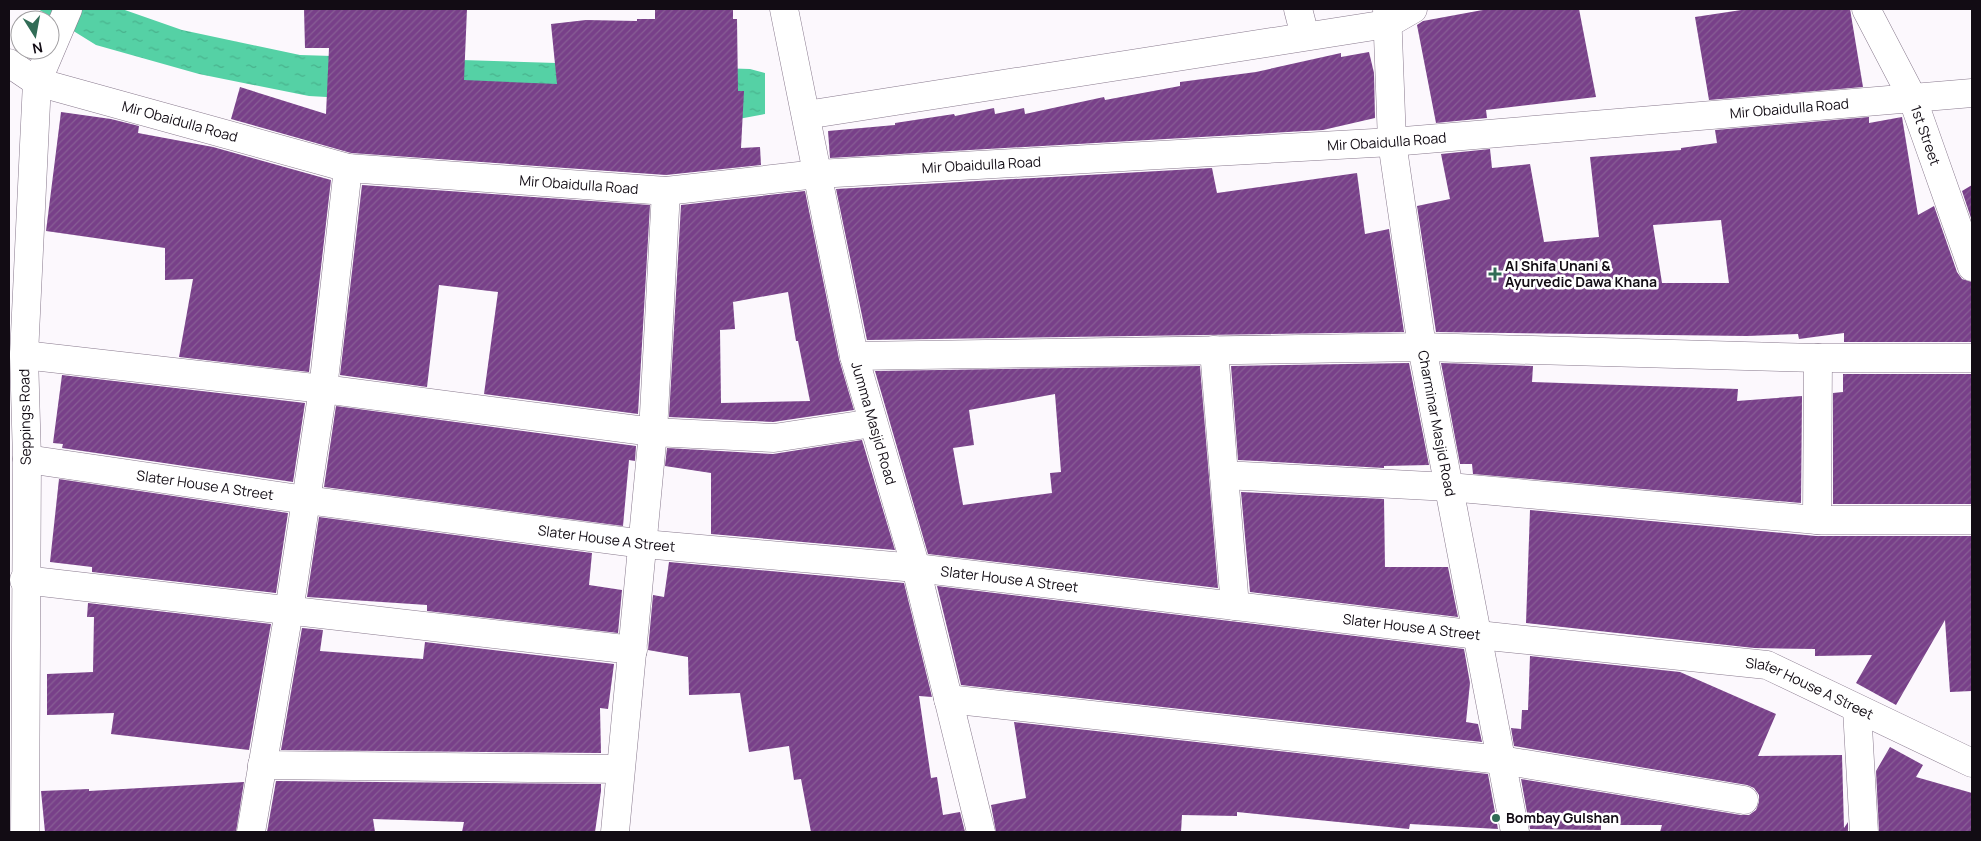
<svg xmlns="http://www.w3.org/2000/svg" width="1981" height="841" font-family="Manrope,sans-serif">
<style>
.water{fill:url(#water-ripples)}
.building{fill:url(#building-hatch);fill-rule:evenodd}
.lines{fill:none;stroke-linecap:round;stroke-linejoin:round}
.street-casing{stroke:#88798d;stroke-width:29}
.secondary-casing{stroke:#88798d;stroke-width:29}
.street{stroke:#fff;stroke-width:28}
.secondary{stroke:#fff;stroke-width:28}
.poi-dot{fill:#316c56;stroke:#fff;stroke-width:2}
.labels{text-anchor:middle;stroke-width:5;stroke-linejoin:round;paint-order:stroke}
.street-label{font-size:14px;fill:#120c14;stroke:#fff}
.poi-label{font-size:14px;font-weight:bold;fill:#120c14;stroke:#fff;text-anchor:start}
</style>
<defs>
<pattern id="water-ripples" width="26" height="14" patternUnits="userSpaceOnUse" patternTransform="scale(1.25)"><rect width="26" height="14" fill="#55d1a5"/><path d="M2 4q2-2 4 0t4 0M15 11q2-2 4 0t4 0" fill="none" stroke="#49b28d"/></pattern>
<pattern id="building-hatch" width="6" height="6" patternUnits="userSpaceOnUse" patternTransform="scale(1.25)"><rect width="6" height="6" fill="#784089"/><path d="M-1 1l2-2M0 6l6-6M5 7l2-2" fill="none" stroke="#885e95"/></pattern>
</defs>
<rect width="100%" height="100%" fill="#fcf8fd"/>
<path class="water" d="M38,9H122L182,30L300,55L750,69L765,73V114L733,120L309,96L199,74L96,45Z"/>
<g class="building">
<path d="M304,9H467L464,80L557,84L551,24L586,20L637,21V19H655V9H733V19H737L738,91H744L741,148L760,147L761,165L666,175L351,153L231,119L240,87L326,114L329,48H305Z"/>
<path d="M1488,9H1579L1596,97L1486,110L1487,118L1436,123L1417,25L1423,21Z"/>
<path d="M1748,9H1850L1863,87L1709,100L1695,17Z"/>
<path d="M1369,52L1374,73L1375,118L1323,130L830,158L828,131L895,125V123L954,114L955,116L994,108L995,114L1024,108L1025,114L1104,97L1105,100L1180,86V82L1256,72L1341,53V57Z"/>
<path d="M61,112L111,119L139,126L138,133L213,147L331,180L309,372L179,357L193,279L165,280V248L46,231Z"/>
<path d="M1869,117V123L1902,117L1918,215L1934,206L1957,272L1962,279L1972,282V342H1844V333L1799,339L1798,334L1747,336L1436,332L1417,206L1450,199L1441,154L1490,149L1492,168L1530,164L1544,242L1599,237L1590,157L1681,150V148L1717,143L1715,130ZM1721,220L1729,283H1662L1653,225Z"/>
<path d="M1212,168L1217,193L1357,173L1365,234L1389,229L1404,332L867,340L836,189Z"/>
<path d="M362,185L650,205L638,414L484,394L498,292L439,285L427,387L340,375Z"/>
<path d="M1972,185V221L1962,191Z"/>
<path d="M805,191L839,359L854,410L773,422L669,417L681,205ZM788,292L796,341H798L810,401L721,403L720,330L735,329L733,302Z"/>
<path d="M1409,363L1429,465L1384,466V468L1238,460L1231,366Z"/>
<path d="M1441,363L1533,366L1532,382L1738,389L1737,401L1802,396L1801,503L1473,474L1472,464H1460Z"/>
<path d="M1200,366L1218,588L928,554L875,371ZM1055,394L1061,472L1050,473L1052,493L963,505L953,448L974,445L969,410Z"/>
<path d="M1843,374H1972V504H1833V393L1843,392Z"/>
<path d="M62,375L305,403L293,482L62,448L63,444L53,443Z"/>
<path d="M336,406L636,446L635,461L629,460L623,526L324,487Z"/>
<path d="M862,440L895,550L711,534V473L665,466L667,448L773,454Z"/>
<path d="M59,479L288,513L276,593L92,572V567L50,562Z"/>
<path d="M1241,492L1384,499L1385,567H1448L1458,617L1250,592Z"/>
<path d="M1530,510L1816,536H1972V691L1950,692L1945,620L1896,705L1856,683L1872,655L1815,656V649L1754,648L1526,623Z"/>
<path d="M319,517L592,553L589,585L622,590L618,633L427,611V605L307,597Z"/>
<path d="M669,562L904,583L932,697L919,696L931,778L937,777L943,815L960,812L965,832H811L801,779L794,780L789,746L749,752L740,693L689,695L688,657L648,650L653,595L664,597Z"/>
<path d="M937,586L1464,649L1470,683L1466,722L1478,724L1482,742L961,685Z"/>
<path d="M88,603L271,624L249,750L111,734L114,713L47,715V674L93,672L94,617H87Z"/>
<path d="M302,628L323,630L320,651L423,659L425,642L614,664L608,709L600,708L601,753L281,750Z"/>
<path d="M1530,656L1680,672L1776,714L1758,756L1842,755L1844,828L1848,822V832H1660L1662,825H1601V830L1530,829L1521,779L1741,815H1749L1756,810L1759,802V795L1754,788L1747,785L1514,746L1511,728L1521,729L1522,710H1528Z"/>
<path d="M1014,722L1488,774L1498,829L1410,824L1409,829L1237,812V816L1182,815L1181,832H996L991,805L1026,798Z"/>
<path d="M1890,747L1923,765L1916,777L1972,793V832H1879L1876,771Z"/>
<path d="M276,781L601,784V791L595,832H462L464,822L373,819L375,832H267Z"/>
<path d="M244,782L236,832H45L41,791L89,789V791Z"/>
</g>
<g class="lines">
<g class="street-casing">
<g id="street">
<path d="M1298,9L1305,36"/>
<path id="s1" d="M1387,9L1392,142L1422,347L1515,832"/>
<path id="s2" d="M1866,9L1912,97L1972,267"/>
<path id="s3" d="M9,63L37,82L348,168L666,191L817,174L1392,142L1972,93"/>
<path d="M806,115L1387,24L1413,9"/>
<path d="M1214,350L1224,475L1449,487L1817,520H1972"/>
<path d="M24,355L323,389L653,432L666,191"/>
<path d="M854,356L1422,347L1818,358H1972"/>
<path id="s4" d="M27,459L306,500L644,544L916,568L1478,635L1767,665L1972,763"/>
<path d="M1224,475L1235,606"/>
<path d="M1817,520L1818,358"/>
<path d="M24,580L633,650"/>
<path d="M948,699L1501,760L1744,800"/>
<path d="M1857,709L1864,832"/>
<path d="M262,765L620,769"/>
<path d="M251,832L289,611L323,389L348,168"/>
<path d="M615,832L653,432L774,438L873,423"/>
</g>
</g>
<g class="secondary-casing">
<g id="secondary">
<path id="s5" d="M784,9L854,356L916,568L981,832"/>
<path d="M25,832L27,459L24,355L37,82L68,9"/>
</g>
</g>
<use href="#street" class="street"/>
<use href="#secondary" class="secondary"/>
</g>
<g class="poi-dot">
<path d="M1492.5 266.5h5v5h5v5h-5v5h-5v-5h-5v-5h5z"/>
<circle cx="1496" cy="818" r="5"/>
</g>
<g class="labels">
<g class="street-label">
<text dy="5" stroke="none"><textPath href="#s3" startOffset="1802">Mir Obaidulla Road</textPath></text>
<text dy="5" stroke="none"><textPath href="#s3" startOffset="182">Mir Obaidulla Road</textPath></text>
<text dy="5" stroke="none"><textPath href="#s2" startOffset="140">1st Street</textPath></text>
<text dy="5" stroke="none"><textPath href="#s3" startOffset="1398">Mir Obaidulla Road</textPath></text>
<text dy="5" stroke="none"><textPath href="#s3" startOffset="992">Mir Obaidulla Road</textPath></text>
<text dy="5" stroke="none"><textPath href="#s3" startOffset="588">Mir Obaidulla Road</textPath></text>
<text transform="translate(25 417) rotate(-91)" y="5">Seppings Road</text>
<text dy="5" stroke="none"><textPath href="#s1" startOffset="418">Charminar Masjid Road</textPath></text>
<text dy="5" stroke="none"><textPath href="#s5" startOffset="424">Jumma Masjid Road</textPath></text>
<text dy="5" stroke="none"><textPath href="#s4" startOffset="180">Slater House A Street</textPath></text>
<text dy="5" stroke="none"><textPath href="#s4" startOffset="585">Slater House A Street</textPath></text>
<text dy="5" stroke="none"><textPath href="#s4" startOffset="990">Slater House A Street</textPath></text>
<text dy="5" stroke="none"><textPath href="#s4" startOffset="1395">Slater House A Street</textPath></text>
<text dy="5" stroke="none"><textPath href="#s4" startOffset="1800">Slater House A Street</textPath></text>
</g>
<g class="poi-label">
<text x="1505" y="271">Al Shifa Unani &amp;<tspan x="1505" dy="16">Ayurvedic Dawa Khana</tspan></text>
<text x="1506" y="823">Bombay Gulshan</text>
</g>
</g>
<rect width="1981" height="841" fill="none" stroke="#120c14" stroke-width="20"/>
<g transform="translate(35 35) rotate(169)"><circle r="24" fill="#ffffff" stroke="#a09ea1"/>
<path d="M0-4L9 19L0 12L-9 19Z" fill="#316c56"/>
<text y="-8" font-size="14" font-weight="bold" text-anchor="middle" fill="#120c14">N</text>
</g>
</svg>
